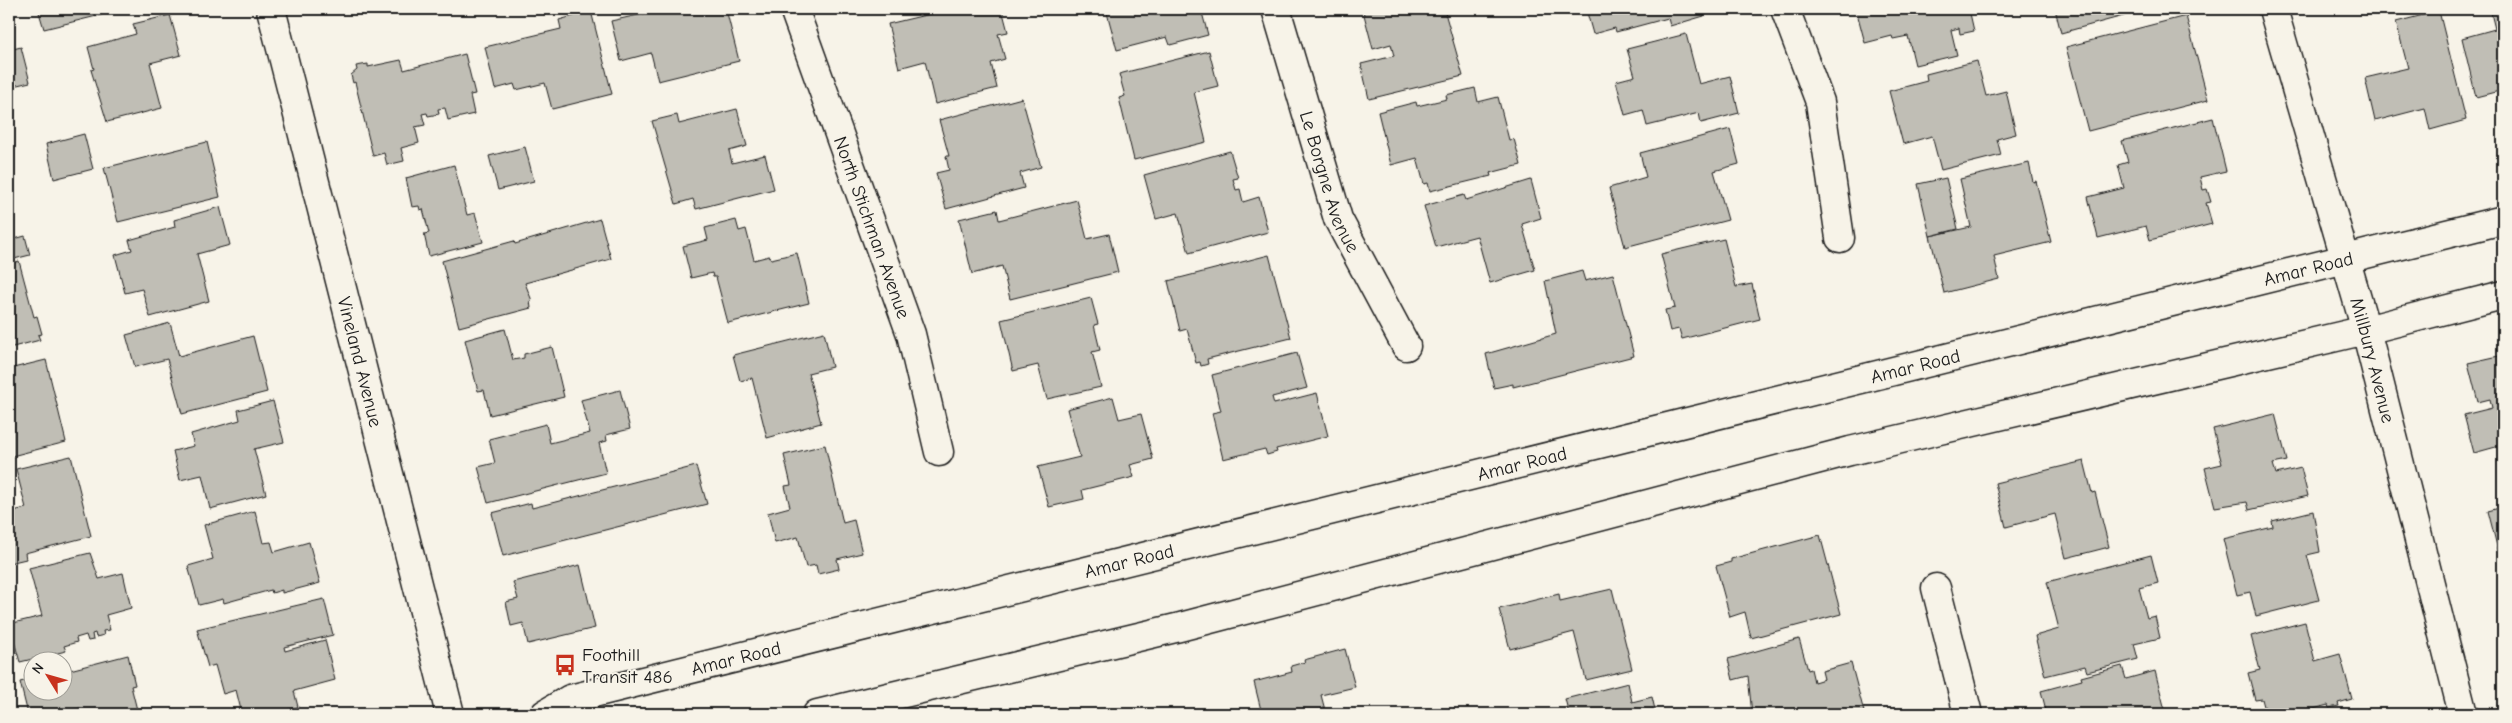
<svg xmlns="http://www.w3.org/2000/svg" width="2512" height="723" font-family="'Comic Neue',sans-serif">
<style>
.building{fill:#c0beb5;stroke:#1c1c1c}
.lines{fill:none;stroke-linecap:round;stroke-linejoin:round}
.minor-casing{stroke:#1c1c1c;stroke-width:31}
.tertiary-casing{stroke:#1c1c1c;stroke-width:31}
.secondary-casing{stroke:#1c1c1c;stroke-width:31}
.minor{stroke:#f7f3e8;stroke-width:28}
.tertiary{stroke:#f7f3e8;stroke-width:28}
.secondary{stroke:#f7f3e8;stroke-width:28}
.labels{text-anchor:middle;stroke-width:4;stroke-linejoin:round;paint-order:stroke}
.street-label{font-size:19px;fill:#1c1c1c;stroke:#f7f3e8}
.poi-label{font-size:19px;fill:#1c1c1c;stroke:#f7f3e8;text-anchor:start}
</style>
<rect width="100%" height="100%" fill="#f7f3e8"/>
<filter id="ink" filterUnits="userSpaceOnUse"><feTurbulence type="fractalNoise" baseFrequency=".02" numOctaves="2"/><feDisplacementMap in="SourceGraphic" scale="10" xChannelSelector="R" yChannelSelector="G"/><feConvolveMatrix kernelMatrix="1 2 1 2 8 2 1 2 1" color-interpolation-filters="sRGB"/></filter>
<g filter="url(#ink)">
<g class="building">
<path d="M38,9H135L122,12L121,10L44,29Z"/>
<path d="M665,9H726L739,61L658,81L651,53L621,61L611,21Z"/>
<path d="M951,9H1002L1008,32L998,34L1005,59L991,63L997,88L935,104L925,61L899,68L888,24Z"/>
<path d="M1106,9H1201L1208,35L1170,45L1167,37L1117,50Z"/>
<path d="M1371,9H1444L1463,76L1369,99L1361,64L1394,56L1391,44L1373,49L1363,11Z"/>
<path d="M1586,9H1703L1704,16L1670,26L1668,18L1616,32L1615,28L1593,34Z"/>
<path d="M1856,9H1969L1974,31L1960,34L1959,28L1951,30L1957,55L1915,65L1908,36L1893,39L1892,36L1865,43Z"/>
<path d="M2055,9H2149L2061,33Z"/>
<path d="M2490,9H2503V90L2476,97L2462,38L2495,29Z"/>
<path d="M591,11L612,94L552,109L545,83L516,90L514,84L495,89L485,47L561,29L559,20Z"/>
<path d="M2439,11L2466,120L2430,130L2425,108L2375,121L2365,78L2408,68L2396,22Z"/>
<path d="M170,15L181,55L150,63L162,108L107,122L91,70L94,69L88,47L136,34L133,24Z"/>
<path d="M2186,16L2208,100L2088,131L2066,47Z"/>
<path d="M1686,34L1699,84L1730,76L1739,113L1701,123L1699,113L1647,126L1643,110L1625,115L1616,81L1635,76L1627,49Z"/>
<path d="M21,47L30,82L9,87V50Z"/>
<path d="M1209,51L1218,86L1194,92L1206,142L1134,160L1119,98L1125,96L1119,74Z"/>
<path d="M465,54L475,94L470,95L474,114L448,120L445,108L438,109L439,114L428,116L427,113L422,114L425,125L415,127L419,143L401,148L404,161L387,165L384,153L373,156L355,82L353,83L351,75L357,70L356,66L368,64V67L401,60L404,70Z"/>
<path d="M1977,61L1986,96L2006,91L2016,134L1997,139L2001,155L1941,170L1932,136L1903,144L1889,91L1927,81L1926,74Z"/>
<path d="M1475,88L1478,102L1498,97L1509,140L1514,139L1521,165L1490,173L1491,176L1430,191L1428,183L1424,184L1417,158L1391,165L1378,112L1416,102L1417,106L1447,99L1446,95Z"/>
<path d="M1022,98L1041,167L1020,173L1024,188L946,209L936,173L949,170L946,156H949L939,120Z"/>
<path d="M737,109L747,146L729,151L732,163L765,155L774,189L696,209L693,199L676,204L652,121L677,115L679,124Z"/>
<path d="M2213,118L2226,171L2200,177L2203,190L2207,189L2211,202L2206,203L2212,224L2150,240L2146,226L2098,238L2088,197L2124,188L2118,165L2128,162L2122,141Z"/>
<path d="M1730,129L1739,164L1714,171L1728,220L1625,247L1609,188L1646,177L1640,153Z"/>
<path d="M84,134L93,169L54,179L46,144Z"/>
<path d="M207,142L220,197L118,222L104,168Z"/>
<path d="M525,147L534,181L498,190L489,156Z"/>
<path d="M1230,151L1238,178L1233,179L1236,190L1240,189L1243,202L1259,197L1268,232L1189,253L1178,213L1156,219L1144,175Z"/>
<path d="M2029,163L2033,182L2036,181L2051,242L1994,256L1999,279L1944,293L1930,236L1971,227L1960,179Z"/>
<path d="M454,165L467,215L475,213L483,242L429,256L424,234L429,233L423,209L420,210L419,206L412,207L406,178Z"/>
<path d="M1946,178L1958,229L1930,236L1918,184Z"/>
<path d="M1531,180L1541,218L1522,224L1535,270L1490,283L1477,236L1436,247L1424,206L1464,195L1466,200Z"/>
<path d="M1077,200L1087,239L1109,234L1118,272L1010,299L1002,266L972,274L959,219L997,210L999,220Z"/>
<path d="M220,207L230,245L197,254L209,301L150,317L142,289L125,293L115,255L132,250L129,240L175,227L174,220Z"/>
<path d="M9,217L13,229L9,230L11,240L25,236L30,255L10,260L9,254Z"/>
<path d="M600,219L611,259L525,283L532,301H530L531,308L459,327L442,261L514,241L515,244Z"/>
<path d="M736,220L739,231L746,229L754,260L769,256L771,259L797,253L809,303L728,323L716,277H713L712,273L691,278L683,246L708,240L705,228Z"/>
<path d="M1724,239L1736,287L1752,284L1760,319L1682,339L1679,329L1670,331L1665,310L1675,308L1661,254Z"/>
<path d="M1269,255L1291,338L1207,359L1208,364L1201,366L1200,362L1196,363L1187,329L1180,331L1168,281Z"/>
<path d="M19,261L34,317L37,316L42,334L38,335L40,340L9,348V264Z"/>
<path d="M1582,271L1585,281L1613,274L1634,356L1513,387V384L1494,388L1486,354L1556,334L1545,281Z"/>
<path d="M1091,298L1098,324L1094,325L1100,350L1092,352L1101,387L1047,399L1038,365L1013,371L1001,320Z"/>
<path d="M170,323L179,356L253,336L267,392L182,414L167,359L135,367L126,335Z"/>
<path d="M505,329L513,360L524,358V354L552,347L564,397L490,415L484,390L478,391L465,340Z"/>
<path d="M824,332L832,367L808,373L821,423L767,438L752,378L740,381L733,355Z"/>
<path d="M1297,353L1307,388L1272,397L1274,404L1317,393L1328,436L1276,449L1277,452L1267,455L1265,449L1223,459L1212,413L1221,411L1212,375Z"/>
<path d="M2503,355V445L2474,453L2464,415L2492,408L2490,399L2478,402L2468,363Z"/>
<path d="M46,360L66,442L12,456L9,443V369Z"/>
<path d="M620,390L630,429L606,435L607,441L599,443L606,473L488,503L478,467L495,463L489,439L546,424L550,443L590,433L581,400Z"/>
<path d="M1113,397L1119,419L1141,414L1153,459L1130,465L1134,477L1082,490L1084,499L1049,507L1038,467L1080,457L1067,409Z"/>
<path d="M273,401L284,442L254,449L266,494L210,509L202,475L180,480L173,451L194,446L191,434L240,420L238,410Z"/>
<path d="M2275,414L2287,461L2273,464L2276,474L2301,468L2308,496L2249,510L2247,502L2215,507L2205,468L2222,464L2213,429Z"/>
<path d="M825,445L843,523L854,520L862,553L837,559L839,569L818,574L816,565L806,567L798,537L775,543L768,513L790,507L785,486L791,485L784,455Z"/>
<path d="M71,456L91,536L25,553L26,559L9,563V517L14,516L13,511L26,508L16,469Z"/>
<path d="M2084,461L2092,493L2095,492L2109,547L2066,558L2055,514L2006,527L1995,483Z"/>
<path d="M696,466L707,504L503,556L492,513L531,503L532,508Z"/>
<path d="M2503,507V552L2499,554L2488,511Z"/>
<path d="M255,511L263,543L271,542L274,552L309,542L320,583L282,593V590L272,593L271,590L224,603L223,599L199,605L188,566L213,559L204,525Z"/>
<path d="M2313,511L2320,552L2307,555L2319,600L2256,616L2250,592L2237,595L2223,539L2273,527L2272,521Z"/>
<path d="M1820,535L1841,614L1751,638L1745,612L1730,617L1716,566L1731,562V559Z"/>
<path d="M90,553L99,579L123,573L131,608L106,615L110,630L103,631L104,635L96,637L95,633L92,634L93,640L88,641L86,635L76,638L77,642L64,646L66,651L20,662L9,624L42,616L29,568Z"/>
<path d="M2151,555L2158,583L2139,588L2147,618L2155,616L2160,638L2134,644L2138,659L2087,672L2085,666L2045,676L2035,636L2059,629L2047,582Z"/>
<path d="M580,565L595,628L528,644L523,623L511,626L506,602L518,599L513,582Z"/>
<path d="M1612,589L1632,669L1586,680L1574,632L1510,649L1499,609L1559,594L1560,601Z"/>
<path d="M324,599L333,635L284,647L285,651L325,640L335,680L294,691L298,707L268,714H242L236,690L223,694L215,665L208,667L197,629Z"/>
<path d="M2305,622L2315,661L2340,654L2352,699L2338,703L2339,706L2329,708L2328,705L2295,714H2266L2262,699L2255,700L2248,673L2260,670L2251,636Z"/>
<path d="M1799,639L1808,670L1811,669L1814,682L1824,679L1822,671L1851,663L1864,712L1855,714H1752L1748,676L1733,680L1728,659Z"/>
<path d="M1345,649L1355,687L1321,695L1326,714H1262L1254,682L1292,672L1291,666L1305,662L1304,660Z"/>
<path d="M128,655L135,685L131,686L138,714H81L80,708L53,714H28L20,682L32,679V690H62V672Z"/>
<path d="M2122,666L2126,679L2155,671L2166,714H2047L2041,691L2082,680L2081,677Z"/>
<path d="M1628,683L1632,702L1652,697L1656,714H1569L1565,699Z"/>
</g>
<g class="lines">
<g class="minor-casing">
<g id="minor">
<path id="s1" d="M794,9L911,334L939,452"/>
<path id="s2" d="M1276,9L1338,219L1406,346"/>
<path d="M1785,9L1820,102L1840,238"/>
<path id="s3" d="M2273,9L2366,330L2463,714"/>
<path d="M1936,588L1968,714"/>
</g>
</g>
<g class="tertiary-casing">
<g id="tertiary">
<path id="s4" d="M271,9L450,714"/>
</g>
</g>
<g class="secondary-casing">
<g id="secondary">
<path id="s5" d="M545,714L570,699L2503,220"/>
<path d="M817,714L1180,627L1850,451L2366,330L2503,295"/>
</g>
</g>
<use href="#minor" class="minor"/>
<use href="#tertiary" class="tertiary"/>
<use href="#secondary" class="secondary"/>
</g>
</g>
<defs>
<g id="bus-bare" transform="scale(1.725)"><path d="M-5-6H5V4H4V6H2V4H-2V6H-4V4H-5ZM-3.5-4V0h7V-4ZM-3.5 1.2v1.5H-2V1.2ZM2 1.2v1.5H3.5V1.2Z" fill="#c8321e" stroke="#f7f3e8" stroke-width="2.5" paint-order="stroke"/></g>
</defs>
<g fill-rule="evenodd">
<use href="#bus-bare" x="565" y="665"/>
</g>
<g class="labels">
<g class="street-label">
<text dy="7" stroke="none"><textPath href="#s2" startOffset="181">Le Borgne Avenue</textPath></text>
<text dy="7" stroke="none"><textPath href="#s1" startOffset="232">North Stichman Avenue</textPath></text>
<text dy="7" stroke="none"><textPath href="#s5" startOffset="1820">Amar Road</textPath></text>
<text dy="7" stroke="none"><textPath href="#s3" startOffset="365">Millbury Avenue</textPath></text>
<text dy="7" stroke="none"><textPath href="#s4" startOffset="364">Vineland Avenue</textPath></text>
<text dy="7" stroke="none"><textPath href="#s5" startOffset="1415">Amar Road</textPath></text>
<text dy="7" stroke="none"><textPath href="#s5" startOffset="1010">Amar Road</textPath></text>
<text dy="7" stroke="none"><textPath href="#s5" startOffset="605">Amar Road</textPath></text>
<text dy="7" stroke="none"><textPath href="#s5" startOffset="200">Amar Road</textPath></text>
</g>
<g class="poi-label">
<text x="582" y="661">Foothill<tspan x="582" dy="22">Transit 486</tspan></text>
</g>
</g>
<rect width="2512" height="723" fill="none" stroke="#f7f3e8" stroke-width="30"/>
<rect x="15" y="15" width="2482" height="693" fill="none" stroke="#1c1c1c" stroke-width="2" filter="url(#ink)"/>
<g transform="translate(48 676) rotate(307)"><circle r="24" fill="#f7f3e8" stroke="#9f9d96"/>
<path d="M0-4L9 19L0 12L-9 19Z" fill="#c8321e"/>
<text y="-8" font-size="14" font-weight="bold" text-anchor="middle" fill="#1c1c1c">N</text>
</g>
</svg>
